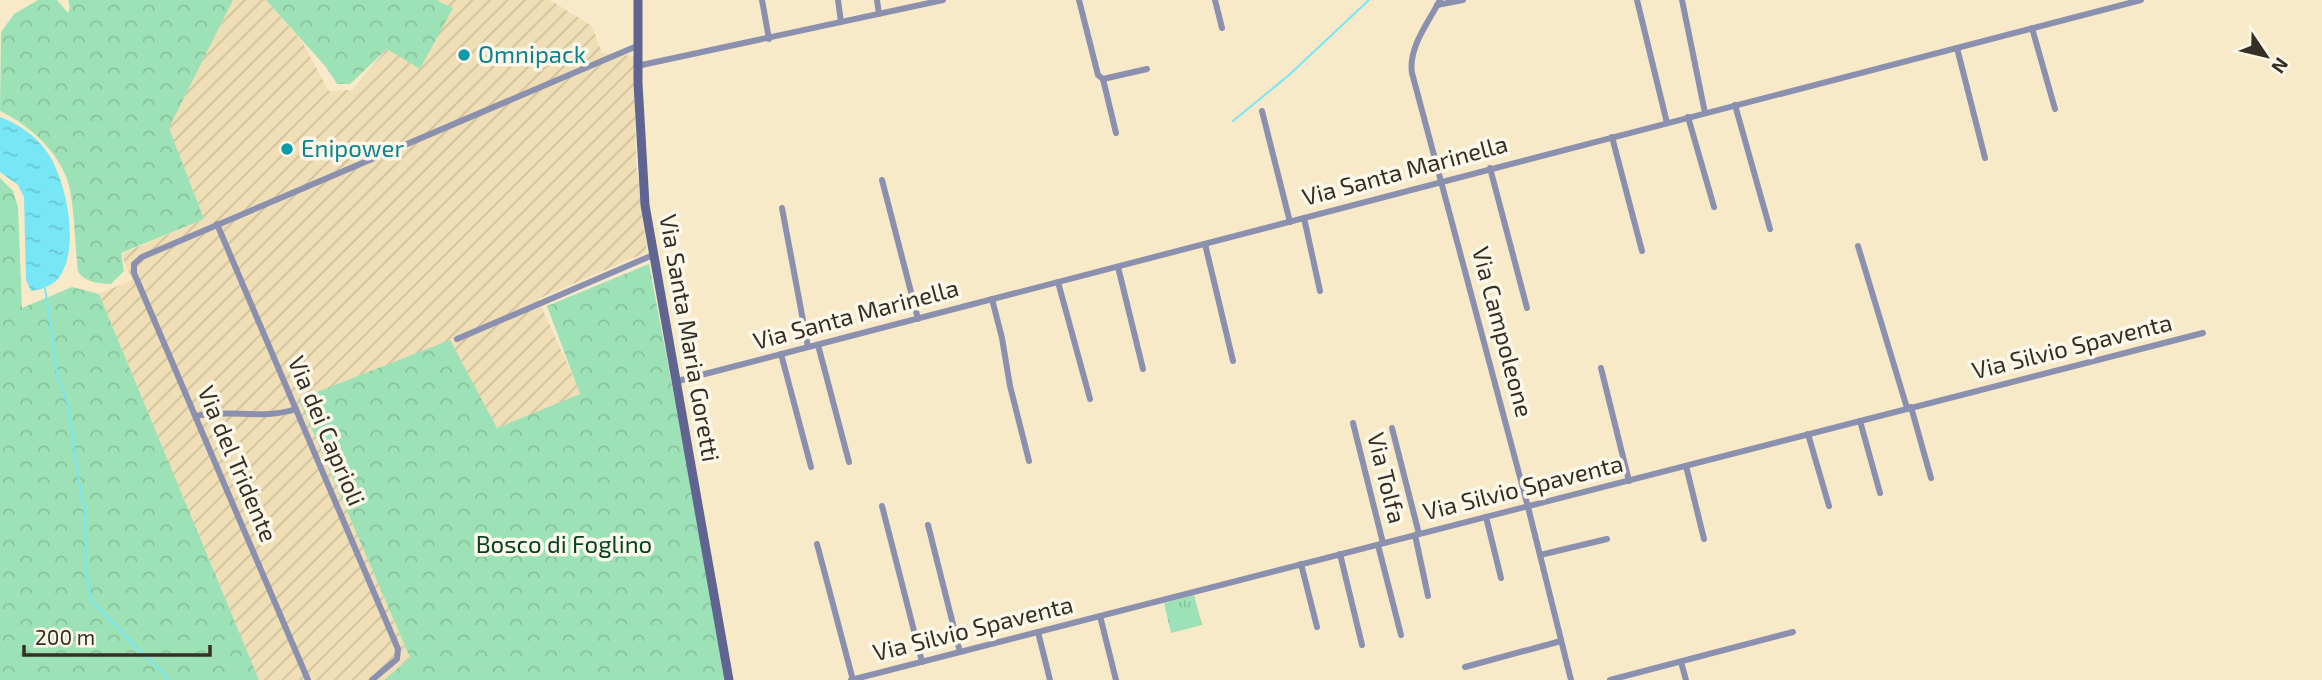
<svg xmlns="http://www.w3.org/2000/svg" width="2322" height="680" font-family="'Exo 2',sans-serif">
<style>
.industrial{fill:url(#industrial-furrows)}
.grass{fill:url(#grass-tufts)}
.forest{fill:url(#forest-crowns)}
.water{fill:url(#water-ripples)}
.lines{fill:none;stroke-linecap:round;stroke-linejoin:round}
.stream{stroke:#77e6f6;stroke-width:2}
.street{stroke:#8b90af;stroke-width:6}
.secondary{stroke:#5f6491;stroke-width:9}
.culture-dot{fill:#0f9aa8;stroke:#fdf8ea;stroke-width:2.5}
.labels{text-anchor:middle;stroke-width:7;stroke-linejoin:round;paint-order:stroke}
.culture-label{font-size:24px;fill:#0d838f;stroke:#fdf8ea;text-anchor:start}
.street-label{font-size:24px;fill:#342f22;stroke:#fdf8ea}
.park-label{font-size:24px;fill:#044425;stroke:#fdf8ea}
</style>
<defs>
<pattern id="industrial-furrows" width="10" height="10" patternUnits="userSpaceOnUse" patternTransform="scale(1.75)"><rect width="10" height="10" fill="#f0dfb6"/><path d="M-1 1l2-2M0 10L10 0M9 11l2-2" fill="none" stroke="#cec09c"/></pattern>
<pattern id="grass-tufts" width="24" height="20" patternUnits="userSpaceOnUse" patternTransform="scale(1.75)"><rect width="24" height="20" fill="#9de2b6"/><path d="M3 7l-1-3M5 7V3M7 7l1-3M15 17l-1-3M17 17v-4M19 17l1-3" fill="none" stroke="#88c29c"/></pattern>
<pattern id="forest-crowns" width="20" height="18" patternUnits="userSpaceOnUse" patternTransform="scale(1.75)"><rect width="20" height="18" fill="#9de2b6"/><path d="M2 6a3 3 0 1 1 6 0M12 15a3 3 0 1 1 6 0" fill="none" stroke="#88c29c"/></pattern>
<pattern id="water-ripples" width="26" height="14" patternUnits="userSpaceOnUse" patternTransform="scale(1.75)"><rect width="26" height="14" fill="#77e6f6"/><path d="M2 4q2-2 4 0t4 0M15 11q2-2 4 0t4 0" fill="none" stroke="#68c6d3"/></pattern>
</defs>
<rect width="100%" height="100%" fill="#f8eac8"/>
<path class="industrial" d="M233,0H266L301,40L329,91L352,90L387,49L453,8L436,0H550L592,26L602,53L634,56L636,163L647,252L538,299L581,394L497,428L300,399L410,659L384,680H259L99,294L132,280L121,254L204,219L169,128Z"/>
<path class="grass" d="M1194,595L1202,625L1171,633L1164,603Z"/>
<g class="forest">
<path d="M38,0H57L68,13L70,7L68,0H233L169,128L204,219L121,253L124,271L111,284C97,283 87,283 78,272C75,245 75,217 70,190C63,155 31,126 0,111L1,32L14,14Z"/>
<path d="M266,0H436L453,8L420,69L387,49L350,84H337L326,67Z"/>
<path d="M0,178L13,191L18,207L22,308L72,287L99,294L259,680H0Z"/>
<path d="M649,264L728,680H384L410,658L299,399L450,340L497,428L580,394L547,306Z"/>
</g>
<path class="water" d="M0,117C19,124 36,136 47,152C67,180 82,254 56,281C49,287 39,290 31,291L26,280L24,197L18,185L0,172Z"/>
<g class="lines">
<g class="stream">
<path d="M1233,121L1289,75L1369,0"/>
<path d="M45,288L58,378L68,404L78,476L84,505L87,575L91,600L142,653L165,674L168,680"/>
</g>
<g class="street">
<path d="M762,0L769,39"/>
<path d="M838,0L841,22"/>
<path d="M877,0L879,14"/>
<path d="M1079,0L1098,75L1103,79L1116,133"/>
<path d="M1215,0L1222,28"/>
<path d="M1440,0C1429,22 1408,47 1412,73L1528,507L1571,680"/>
<path d="M1637,0L1667,123"/>
<path d="M1682,0L1705,113"/>
<path d="M1437,5L1463,0"/>
<path d="M2032,28L2055,109"/>
<path d="M1957,48L1985,158"/>
<path d="M637,66L943,0"/>
<path d="M1103,79L1147,69"/>
<path d="M1735,105L1770,229"/>
<path d="M1262,111L1290,222"/>
<path d="M1688,117L1714,207"/>
<path d="M1612,137L1642,251"/>
<path d="M1490,168L1527,308"/>
<path d="M882,180L918,319"/>
<path d="M782,208L808,347"/>
<path d="M1304,218L1320,291"/>
<path d="M217,224L398,649L397,659L372,680"/>
<path d="M1205,244L1233,361"/>
<path d="M1858,246L1907,408"/>
<path d="M1118,267L1143,369"/>
<path d="M1058,282L1090,399"/>
<path d="M992,299L1002,338L1010,386L1029,461"/>
<path d="M457,339L653,255"/>
<path d="M818,345L849,462"/>
<path d="M781,354L811,467"/>
<path d="M1601,368L1629,481"/>
<path d="M678,381L2141,0"/>
<path d="M1911,407L1931,478"/>
<path d="M196,416C230,409 263,420 296,409"/>
<path d="M1860,421L1880,493"/>
<path d="M1353,423L1383,543"/>
<path d="M1392,428L1419,534"/>
<path d="M1808,434L1829,506"/>
<path d="M1686,466L1704,539"/>
<path d="M882,506L922,662"/>
<path d="M1486,517L1501,578"/>
<path d="M928,525L960,652"/>
<path d="M1415,535L1428,596"/>
<path d="M817,544L853,680"/>
<path d="M1378,545L1401,635"/>
<path d="M1340,554L1362,645"/>
<path d="M1540,555L1607,539"/>
<path d="M1301,564L1317,627"/>
<path d="M1100,616L1116,680"/>
<path d="M1038,632L1050,680"/>
<path d="M1681,662L1686,680"/>
<path d="M1465,667L1561,641"/>
<path d="M308,680L134,273V264L142,257L637,46"/>
<path d="M851,680L2203,333"/>
<path d="M1610,680L1793,632"/>
</g>
<path class="secondary" d="M638,0V83L645,205L729,680"/>
</g>
<g class="culture-dot">
<circle cx="464" cy="55" r="7"/>
<circle cx="287" cy="149" r="7"/>
</g>
<g class="labels">
<g class="culture-label">
<text x="478" y="63">Omnipack</text>
<text x="301" y="157">Enipower</text>
</g>
<g class="street-label">
<text transform="translate(1405 171) rotate(-15)" y="8">Via Santa Marinella</text>
<text transform="translate(856 315) rotate(-15)" y="8">Via Santa Marinella</text>
<text transform="translate(1502 332) rotate(75)" y="8">Via Campoleone</text>
<text transform="translate(689 338) rotate(80)" y="8">Via Santa Maria Goretti</text>
<text transform="translate(2072 347) rotate(-14)" y="8">Via Silvio Spaventa</text>
<text transform="translate(326 431) rotate(67)" y="8">Via dei Caprioli</text>
<text transform="translate(237 464) rotate(67)" y="8">Via del Tridente</text>
<text transform="translate(1386 478) rotate(76)" y="8">Via Tolfa</text>
<text transform="translate(1523 488) rotate(-14)" y="8">Via Silvio Spaventa</text>
<text transform="translate(973 629) rotate(-14)" y="8">Via Silvio Spaventa</text>
</g>
<g class="park-label">
<text x="564" y="553">Bosco di Foglino</text>
</g>
</g>
<g transform="translate(2266 56) rotate(125)" stroke="#fdf8ea" stroke-width="5" paint-order="stroke">
<path d="M0-5L12 26L0 18L-12 26Z" fill="#342f22"/>
<text y="-10" font-size="19" font-weight="bold" text-anchor="middle" fill="#342f22">N</text>
</g>
<path d="M24 645v10h186v-10" fill="none" stroke="#342f22" stroke-width="3.5"/>
<text x="35" y="645" font-size="21" fill="#342f22" stroke="#fdf8ea" stroke-width="5" paint-order="stroke">200 m</text>
</svg>
